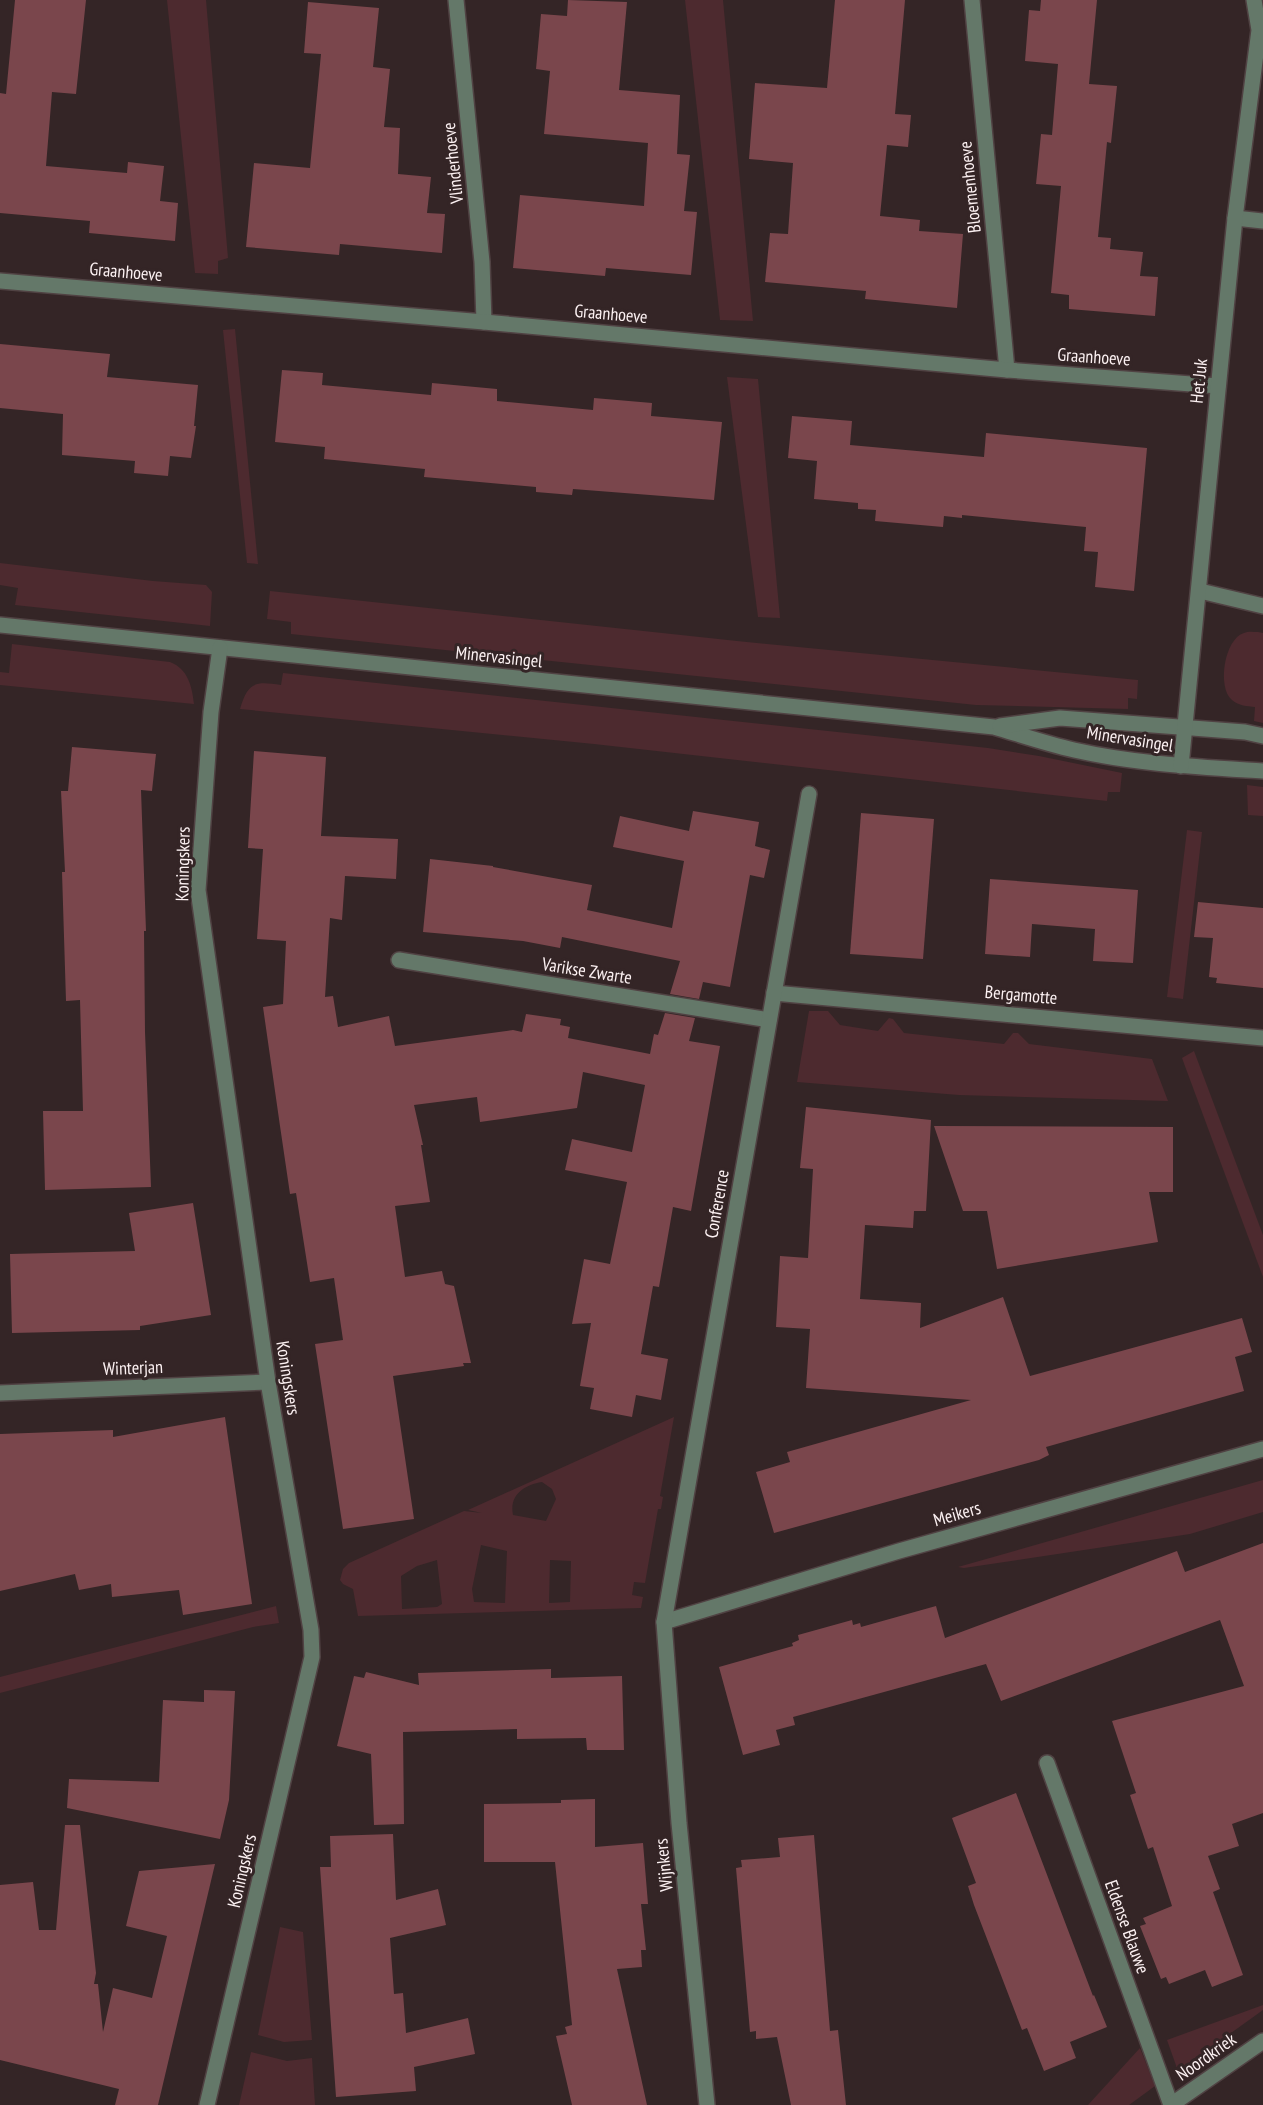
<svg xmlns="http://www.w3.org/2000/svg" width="1263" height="2105" font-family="'PT Sans Narrow',sans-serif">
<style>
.green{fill:#4d2a2f;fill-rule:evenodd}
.building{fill:#7a464c}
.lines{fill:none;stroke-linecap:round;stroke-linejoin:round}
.minor-casing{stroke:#504243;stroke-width:18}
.minor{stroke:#647869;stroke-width:15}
.labels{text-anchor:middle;stroke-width:6;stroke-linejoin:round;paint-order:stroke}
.street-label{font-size:18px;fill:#fcf1f2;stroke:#342526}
</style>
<rect width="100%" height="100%" fill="#342526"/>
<g class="green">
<path d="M167,0H206L228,258L218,261V274L195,273Z"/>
<path d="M685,0H723L753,321L720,320Z"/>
<path d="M235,329L258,564L247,563L223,330Z"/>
<path d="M727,377L758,379L780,618L758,617Z"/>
<path d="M0,563L153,581L206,585L212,592L210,626L15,605L18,588L0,585Z"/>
<path d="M270,591L737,641L1138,680L1137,699L1128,698V709L976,705L291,634V622L267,619Z"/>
<path d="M1258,632L1263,633V723L1254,721L1255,707C1247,706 1239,706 1232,700C1217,688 1224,639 1244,633C1248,631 1254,632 1258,632Z"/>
<path d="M12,644L170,662C188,669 192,686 194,704L0,685V672L9,673Z"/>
<path d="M283,673L988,748L1039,756L1122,773L1120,792H1108L1107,801L594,744L240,709C248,682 255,681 281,685Z"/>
<path d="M1247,785L1263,787V816L1248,815Z"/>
<path d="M1187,830L1202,832L1183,999L1167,997Z"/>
<path d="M809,1011H828L840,1025L878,1031L889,1018L893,1019L904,1033L1004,1044L1013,1033H1018L1029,1044L1152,1059L1168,1101L959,1095L797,1082Z"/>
<path d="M1194,1051L1263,1235V1277L1182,1058Z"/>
<path d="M674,1417L660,1496L663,1497L661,1509H658L645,1583L634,1582L632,1595L643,1597L641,1608L358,1616L353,1589L343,1584L340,1580L343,1569L349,1563L464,1511L482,1513L468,1510ZM542,1482L552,1489L556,1499L546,1521L513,1515C509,1495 524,1485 542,1482ZM481,1545L507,1551L505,1603L474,1602L472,1589ZM437,1560L442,1604L437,1607L402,1609L401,1576L417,1566ZM550,1560L571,1561L570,1602L549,1603Z"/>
<path d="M1263,1480V1512L1190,1534L964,1568L958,1567Z"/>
<path d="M276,1606L279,1623L253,1627L0,1693V1677Z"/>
<path d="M280,1927L303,1932L312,2040L284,2042L258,2035Z"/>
<path d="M1263,2005V2010L1178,2071L1167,2040Z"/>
<path d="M1140,2048L1155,2086L1129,2105H1088Z"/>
<path d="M251,2052L287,2061L312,2058L315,2105H239Z"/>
</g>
<g class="building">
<path d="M15,0H86L76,94L52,92L46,166L127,173L128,162L164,166L160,201L178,203L175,241L89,233L90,221L0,213V93L6,94Z"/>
<path d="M568,0L627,2L619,90L680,95L677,154L690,155L684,211L697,212L691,275L606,268L605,276L513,268L520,195L644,206L648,143L544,134L550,71L536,69L541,14L567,16Z"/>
<path d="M835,0H905L895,114L911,115L908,147L887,145L880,216L920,220L919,231L963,234L957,308L865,299L866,291L765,282L770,233L788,234L793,163L749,159L755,83L827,88Z"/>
<path d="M1041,0H1097L1089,84L1117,86L1111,143L1107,142L1098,237L1111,238L1110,249L1143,252L1140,276L1158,277L1155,316L1069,309V295L1051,293L1061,186L1036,184L1041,134L1052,135L1058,64L1025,61L1029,10L1040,11Z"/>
<path d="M308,2L379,8L373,67L390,69L384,127L400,128L398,174L431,177L427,213L445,214L442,253L340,244L339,255L246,247L254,163L310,168L321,54L304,53Z"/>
<path d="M0,344L110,354L107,377L198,385L194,426H196L191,458L170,456L168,476L134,473L135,461L62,455L63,414L0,408Z"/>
<path d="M282,370L323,373L322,385L431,395L432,383L497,389V401L593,410L594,398L652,403L651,416L722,422L714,500L573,489L572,495L536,492V487L424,477L425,469L324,459L325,447L275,442Z"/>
<path d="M792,416L852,421L850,445L984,457L986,433L1147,448L1134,591L1095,587L1098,552L1084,551L1086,527L962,515V518L944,516L943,527L875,521L876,510L858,509V503L814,499L817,461L788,458Z"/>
<path d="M72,747L156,754L152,791L141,790L146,931H144L145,1032L151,1187L45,1190L43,1111H83L80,1000L66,1001L62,872H65L61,791H68Z"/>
<path d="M254,751L326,757L321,836L398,839L396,879L345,876L342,920L330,918L325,997L333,996L338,1027L389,1016L395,1046L513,1030L522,1032L526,1014L561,1019L560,1025L570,1027L568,1038L650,1054L654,1034L658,1035L665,1013L695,1018L689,1041L720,1046L691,1211L673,1207L659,1287L653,1286L641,1354L668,1359L661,1400L636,1395L632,1417L590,1409L594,1388L580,1386L591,1323L572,1324L584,1259L610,1264L627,1182L565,1170L572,1139L632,1152L645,1085L583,1072L577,1108L480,1122L477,1097L414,1105L423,1145H421L430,1202L395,1206L405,1277L442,1271L445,1284L454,1286L471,1363H463L464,1366L393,1376L414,1519L343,1529L315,1344L343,1340L334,1278L310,1282L296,1193L290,1194L280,1126L263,1007L283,1004L286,941L257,939L263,849L248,848Z"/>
<path d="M693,811L759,822L755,846L770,850L764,878L750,875L730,987L703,982L699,999L670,994L680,961L562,937L560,948L523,941L423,932L430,859L493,866V867L592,885L587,910L672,928L684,861L613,847L620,816L689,831Z"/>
<path d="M861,813L934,819L923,959L850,954Z"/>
<path d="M990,879L1138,890L1133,963L1093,961L1095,929L1032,924L1030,957L985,954Z"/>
<path d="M1198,902L1263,908V988L1216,983L1217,978L1209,977L1213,938L1194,937Z"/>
<path d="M806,1107L931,1120L926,1211H914L913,1228L865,1225L860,1299L921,1303L920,1328L1003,1297L1030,1376L1242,1318L1252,1352L1235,1357L1244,1391L1046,1447L1049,1455L1039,1460L774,1533L756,1472L790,1462L787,1452L971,1400L806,1388L810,1329L776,1327L780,1256L808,1258L813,1169L800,1168Z"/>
<path d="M934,1126L1173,1127V1192H1149L1158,1242L997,1269L987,1211H963Z"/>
<path d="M193,1203L211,1315L140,1326V1330L12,1333L10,1254L135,1251L129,1213Z"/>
<path d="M225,1417L252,1604L183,1615L179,1590L112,1597L111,1584L79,1590L75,1574L0,1591V1434L113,1430V1437Z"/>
<path d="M1263,1543V1813L1232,1824L1239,1846L1208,1856L1220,1889L1213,1892L1243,1975L1212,1987L1205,1970L1169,1984L1166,1977L1161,1979L1140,1926L1146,1924L1143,1918L1172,1906L1153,1847L1148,1849L1130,1795L1136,1793L1112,1721L1244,1686L1220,1620L1001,1701L986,1664L793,1717L795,1725L776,1730L780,1745L743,1755L719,1667L793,1646L792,1643L799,1640L798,1635L852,1620L853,1625L860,1623L861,1627L936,1606L945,1638L1177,1551L1185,1572Z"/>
<path d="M551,1669V1678L622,1676L624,1750H587L586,1738L517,1739V1729L403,1732L404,1824L374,1825L371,1754L337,1746L354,1676L364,1678L366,1672L419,1685L418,1673Z"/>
<path d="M204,1690L235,1691L229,1800L220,1839L67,1808L69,1779L159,1782L163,1700L204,1702Z"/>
<path d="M1016,1793L1093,1996L1094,1995L1107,2027L1070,2042L1076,2058L1044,2071L1027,2028L1022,2030L974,1905L968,1886L976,1883L952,1818Z"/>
<path d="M595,1799V1847L643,1843L648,1904H641L646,1950H641L642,1967L617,1969L647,2105H572L556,2036L567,2034L565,2027L572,2025L555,1862H484V1804L561,1803V1800Z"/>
<path d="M65,1825H80L96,1973L94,1984H98L103,2032L113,1988L152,1998L167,1936L126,1926L139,1871L215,1864L158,2105H115L119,2089L0,2060V1885L33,1882L39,1930H56Z"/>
<path d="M393,1834L396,1900L438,1889L446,1925L390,1938L394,1994L403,1993L406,2033L468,2018L475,2054L414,2067L416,2091L336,2097L320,1867H331L330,1836Z"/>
<path d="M814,1835L830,2031L838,2030L846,2105H791L777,2037L756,2039V2031L750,2032L736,1868L742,1867L741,1860L780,1857L778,1838Z"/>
</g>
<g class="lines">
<g class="minor-casing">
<g id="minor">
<path d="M456,0L482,262L484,322"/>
<path d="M972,0L1007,370"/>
<path d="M1235,218L1263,221"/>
<path d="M0,281L484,322L1007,370L1218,386"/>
<path d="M1200,591L1263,606"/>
<path d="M0,625L994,727C1021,735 1047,744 1074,750C1136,764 1200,767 1263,771"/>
<path d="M1000,726L1060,718L1245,732L1263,736"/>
<path d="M1181,766L1235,218L1259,30L1254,0"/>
<path d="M399,960L769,1020"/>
<path d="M774,993L1263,1038"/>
<path d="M0,1393L268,1382"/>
<path d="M664,1622L899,1551L1263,1449"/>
<path d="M1047,1763L1171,2105"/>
<path d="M207,2105L312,1657L311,1630L268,1382L198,890L211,712L220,648"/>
<path d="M707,2105L679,1823L664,1622L809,794"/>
<path d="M1171,2105L1263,2041"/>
</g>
</g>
<use href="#minor" class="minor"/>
</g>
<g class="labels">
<g class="street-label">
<text transform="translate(453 163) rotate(-96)" y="6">Vlinderhoeve</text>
<text transform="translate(970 187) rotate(-96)" y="6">Bloemenhoeve</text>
<text transform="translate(126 272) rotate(5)" y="6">Graanhoeve</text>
<text transform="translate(611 314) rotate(5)" y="6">Graanhoeve</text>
<text transform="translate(1094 357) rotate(4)" y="6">Graanhoeve</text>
<text transform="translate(1199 381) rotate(-84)" y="6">Het Juk</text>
<text transform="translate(499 657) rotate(6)" y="6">Minervasingel</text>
<text transform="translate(1130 739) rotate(9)" y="6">Minervasingel</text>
<text transform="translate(183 864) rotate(-89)" y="6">Koningskers</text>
<text transform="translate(587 971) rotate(9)" y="6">Varikse Zwarte</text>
<text transform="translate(1021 995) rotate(5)" y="6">Bergamotte</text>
<text transform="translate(717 1204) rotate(-80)" y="6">Conference</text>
<text transform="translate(133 1368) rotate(-2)" y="6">Winterjan</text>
<text transform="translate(288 1378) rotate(81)" y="6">Koningskers</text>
<text transform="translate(957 1514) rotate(-16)" y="6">Meikers</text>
<text transform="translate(664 1865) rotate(-96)" y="6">Wijnkers</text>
<text transform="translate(242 1871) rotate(-77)" y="6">Koningskers</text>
<text transform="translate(1127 1927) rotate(70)" y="6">Eldense Blauwe</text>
<text transform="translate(1206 2057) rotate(-35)" y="6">Noordkriek</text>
</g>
</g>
</svg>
